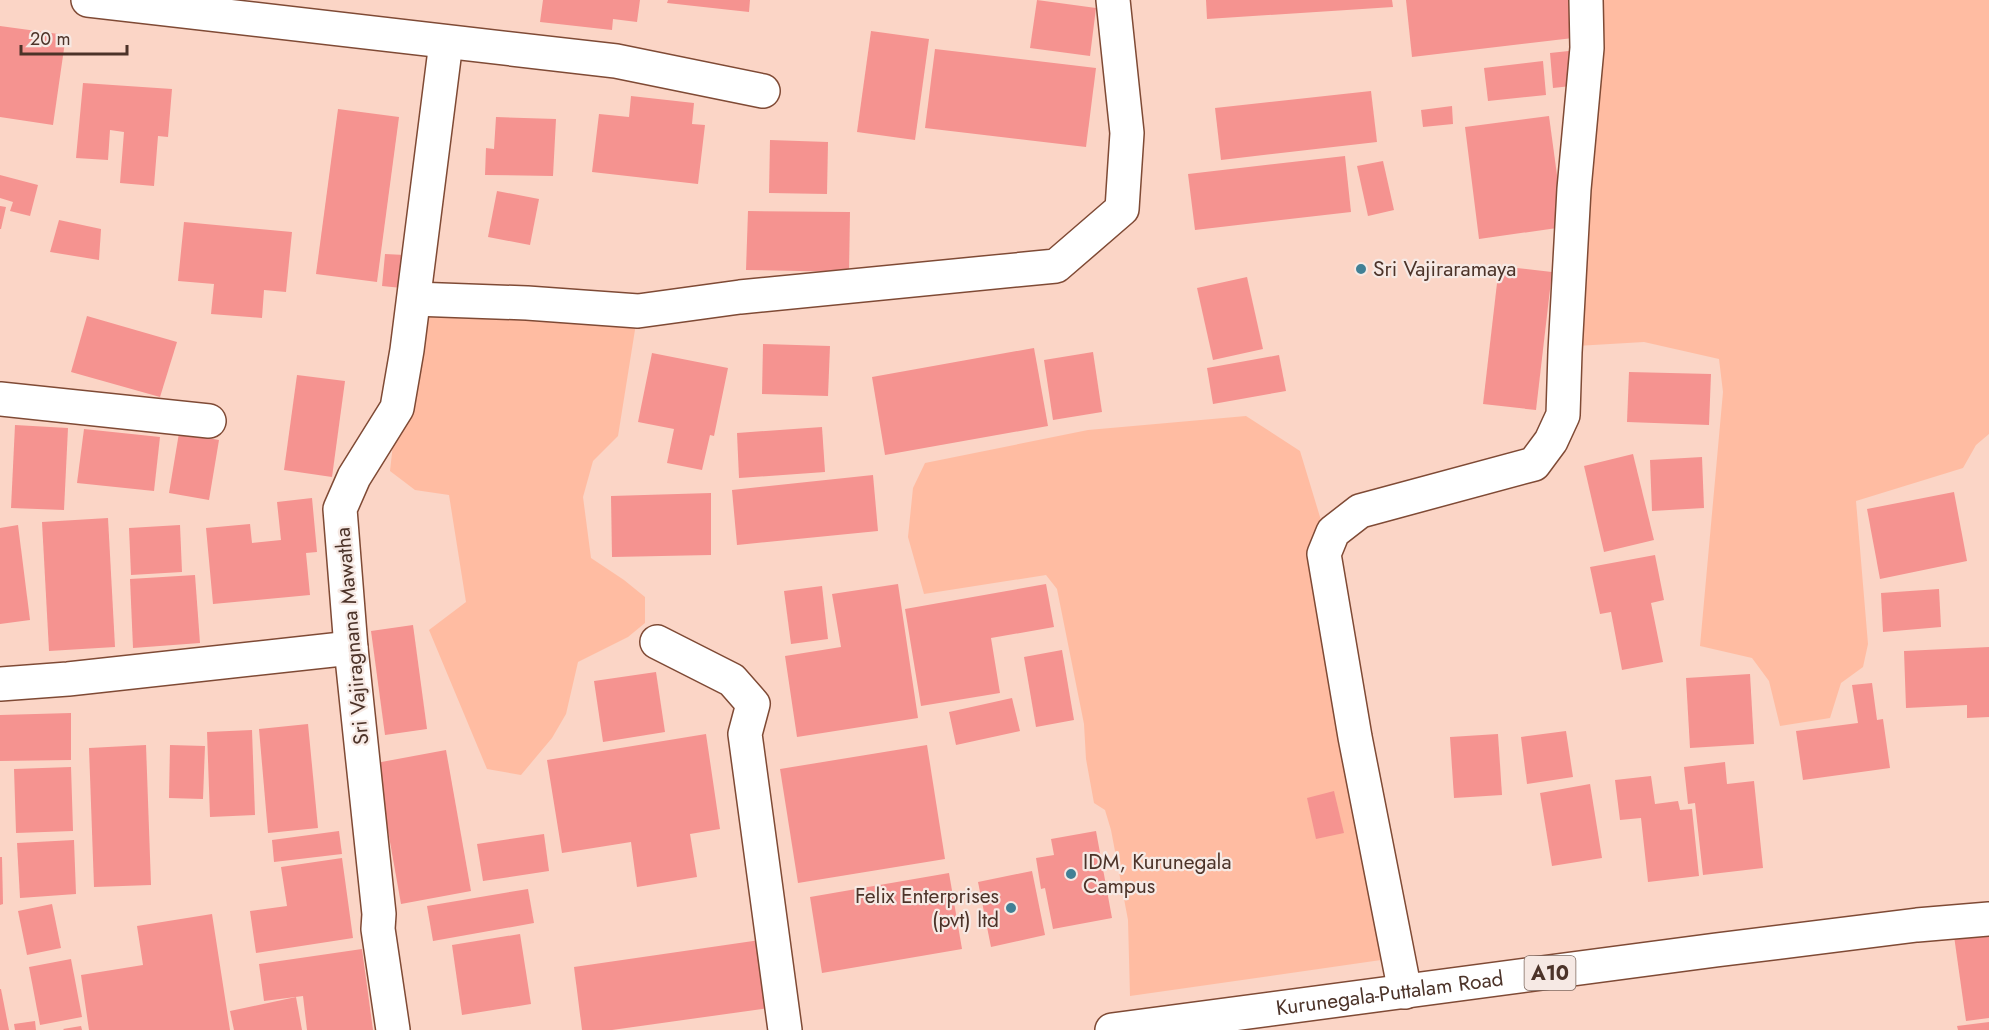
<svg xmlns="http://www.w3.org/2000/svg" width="1989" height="1030" font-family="Jost,sans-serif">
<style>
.green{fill:#ffbca2}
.building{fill:#f59390}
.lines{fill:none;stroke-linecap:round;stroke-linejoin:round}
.minor-casing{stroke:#7f4a35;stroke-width:36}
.highway-casing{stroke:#7f4a35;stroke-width:36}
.minor{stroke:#fff;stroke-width:33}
.highway{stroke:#fff;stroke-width:33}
.poi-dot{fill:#418095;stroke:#f6e9e4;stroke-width:2}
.labels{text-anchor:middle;stroke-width:4.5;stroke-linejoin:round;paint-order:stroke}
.shield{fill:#f6e9e4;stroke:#7f6a61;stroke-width:1.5}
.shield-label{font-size:20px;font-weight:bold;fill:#4c3329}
.poi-label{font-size:21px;fill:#4c3329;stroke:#f6e9e4;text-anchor:start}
.street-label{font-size:21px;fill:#4c3329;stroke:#f6e9e4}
</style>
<rect width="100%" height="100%" fill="#fbd5c6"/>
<g class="green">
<path d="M1589,0H1989V434L1976,445L1963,468L1856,501L1868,644L1863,667L1841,683L1830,718L1780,726L1769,681L1752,658L1700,646L1723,392L1719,359L1644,342L1576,346Z"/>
<path d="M414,299L638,311L618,436L593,461L583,497L591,558L624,580L645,597V623L628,637L578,662L566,714L552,738L521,775L487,769L429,630L466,602L449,495L415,490L390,471L397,408Z"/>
<path d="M1246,416L1300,451L1327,540L1368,736L1351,805L1381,960L1130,996L1128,920L1111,830L1105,810L1094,803L1086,759L1084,724L1057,589L1046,575L924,594L908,537L913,488L925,463L1088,430Z"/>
</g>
<g class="building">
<path d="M543,0H640L637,22L613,19L612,30L540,22Z"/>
<path d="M668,0H750L749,12L667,3Z"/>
<path d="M1037,0L1096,8L1090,56L1030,48Z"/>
<path d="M1206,0H1392L1393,7L1207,19Z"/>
<path d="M1406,0H1569L1573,38L1412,57Z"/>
<path d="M0,26L66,35L53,125L0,117Z"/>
<path d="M871,31L929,39L915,140L857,132Z"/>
<path d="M935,49L1096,68L1086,147L925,128Z"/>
<path d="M1578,50L1580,85L1553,88L1550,53Z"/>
<path d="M1543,61L1546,95L1488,101L1484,68Z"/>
<path d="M83,83L172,89L168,137L158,136L154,186L120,183L124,132L110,130L108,160L76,158Z"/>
<path d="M1371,91L1377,142L1221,160L1215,108Z"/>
<path d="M631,96L694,103L692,124L705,125L698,184L592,172L599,114L629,117Z"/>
<path d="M1452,106L1453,124L1423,127L1421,110Z"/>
<path d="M338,109L399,117L377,282L316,274Z"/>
<path d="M1549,116L1564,227L1479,239L1465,127Z"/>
<path d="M496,117L556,119L553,176L485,175L486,148L494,149Z"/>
<path d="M770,140L828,142L827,194L769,193Z"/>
<path d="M1345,156L1351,212L1195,230L1188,174Z"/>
<path d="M1383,161L1394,210L1368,216L1357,166Z"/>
<path d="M0,175L38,185L30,216L10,211L13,202L0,198Z"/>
<path d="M497,191L539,199L530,245L488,237Z"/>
<path d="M0,206L6,207L1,229H0Z"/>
<path d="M748,211L850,212L849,272L746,270Z"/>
<path d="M59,220L101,229L99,260L50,252Z"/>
<path d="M184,222L292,232L286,292L264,290L262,318L211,314L214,284L178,281Z"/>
<path d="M385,254L405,255L402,288L382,286Z"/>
<path d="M1499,266L1552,272L1536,410L1483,404Z"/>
<path d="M1247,277L1263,349L1213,360L1197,288Z"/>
<path d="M87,316L177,342L160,397L71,372Z"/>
<path d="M763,344L830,346L828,396L762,394Z"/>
<path d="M1034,348L1048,426L885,455L872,377Z"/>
<path d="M1093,352L1102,412L1053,420L1044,360Z"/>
<path d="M652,353L728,368L714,436L710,435L702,470L667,463L674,429L638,422Z"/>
<path d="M1279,355L1286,391L1213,404L1207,368Z"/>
<path d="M1629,372L1711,374L1709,425L1627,422Z"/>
<path d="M297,375L345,381L332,477L284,470Z"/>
<path d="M15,425L68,428L64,510L11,508Z"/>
<path d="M822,427L825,472L739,478L737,433Z"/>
<path d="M84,429L160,437L154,491L77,483Z"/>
<path d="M179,433L219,440L209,500L169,493Z"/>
<path d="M1633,454L1654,540L1604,552L1584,466Z"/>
<path d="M1702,457L1704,508L1652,511L1650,460Z"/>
<path d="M873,475L878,531L737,545L732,490Z"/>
<path d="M1954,492L1967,561L1880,579L1867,509Z"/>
<path d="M711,493V555L612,557L611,496Z"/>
<path d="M312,498L317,552L306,553L310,595L213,604L206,528L250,524L252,543L281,540L277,502Z"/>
<path d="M108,518L115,647L49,651L42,522Z"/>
<path d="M18,525L30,620L0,624V528Z"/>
<path d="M180,525L182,572L131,575L129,528Z"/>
<path d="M1655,555L1664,600L1651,603L1663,662L1622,670L1611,612L1600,614L1590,567Z"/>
<path d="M195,575L200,643L133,648L130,579Z"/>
<path d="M898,584L918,718L797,737L785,656L841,647L832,594Z"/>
<path d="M1046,584L1054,627L991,638L1000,693L921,706L905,609Z"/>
<path d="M822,586L828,639L791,644L784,591Z"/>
<path d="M1939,589L1941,627L1883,632L1881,593Z"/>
<path d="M413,625L427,729L385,735L371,631Z"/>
<path d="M1989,647V717L1967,718V705L1906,708L1904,651Z"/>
<path d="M1062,650L1074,720L1036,727L1024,657Z"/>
<path d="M656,672L665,732L603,742L594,681Z"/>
<path d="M1750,674L1754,744L1690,748L1686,678Z"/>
<path d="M1872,683L1877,720L1883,719L1890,768L1803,780L1796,731L1858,723L1852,685Z"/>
<path d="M1012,698L1020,731L956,745L949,712Z"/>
<path d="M71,713V760L0,761V715Z"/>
<path d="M308,724L318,828L268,833L259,729Z"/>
<path d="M252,730L255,815L210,817L207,732Z"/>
<path d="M1566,731L1573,777L1527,784L1521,737Z"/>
<path d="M706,734L720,829L690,834L697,877L637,887L631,842L562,853L547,760Z"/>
<path d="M1498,734L1502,795L1454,798L1450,737Z"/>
<path d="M146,745L151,885L94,887L89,748Z"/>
<path d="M170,745L205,746L203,799L169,798Z"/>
<path d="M927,745L945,859L798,883L780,769Z"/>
<path d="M446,750L471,891L401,904L376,763Z"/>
<path d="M1725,762L1727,784L1754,781L1763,868L1703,875L1695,803L1688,804L1684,767Z"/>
<path d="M71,767L73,831L16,833L14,769Z"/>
<path d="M1651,776L1655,804L1678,801L1680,810L1692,809L1699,876L1648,882L1641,818L1620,820L1615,780Z"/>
<path d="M1590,784L1602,858L1552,866L1540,793Z"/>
<path d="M1334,791L1344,833L1316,839L1307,798Z"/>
<path d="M339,831L342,854L274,862L272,840Z"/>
<path d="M1096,831L1112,918L1053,929L1045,888L1041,889L1036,858L1054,855L1051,839Z"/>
<path d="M544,834L549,871L483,881L477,844Z"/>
<path d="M74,840L76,894L20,898L17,843Z"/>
<path d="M0,857H2L3,904L0,905Z"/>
<path d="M342,858L353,938L256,953L250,911L287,906L281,867Z"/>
<path d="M1032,871L1045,935L991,947L978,882Z"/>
<path d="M949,873L962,949L822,973L810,897Z"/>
<path d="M528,889L534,923L433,941L427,906Z"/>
<path d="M52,904L61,948L27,955L18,911Z"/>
<path d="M212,914L230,1030H89L81,975L143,965L137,926Z"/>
<path d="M1989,931V1018L1966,1021L1954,936Z"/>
<path d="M520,934L531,1004L462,1015L452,945Z"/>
<path d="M760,940L769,1008L612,1030H582L574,967Z"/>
<path d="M362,949L373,1030H307L303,996L264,1001L259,964Z"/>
<path d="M71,959L82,1017L40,1025L29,967Z"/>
<path d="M0,989H1L9,1030H0Z"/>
<path d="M296,997L302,1030H234L230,1011Z"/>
<path d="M35,1021L36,1030H15L14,1024Z"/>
<path d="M1989,1022V1030H1958L1957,1026Z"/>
<path d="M81,1026L82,1030H64L63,1029Z"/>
</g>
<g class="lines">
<g class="minor-casing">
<g id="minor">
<path d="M88,0L616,61L763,91"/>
<path d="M414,299L527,303L638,311L740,297L1056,266L1122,209L1127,133L1113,0"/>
<path d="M0,399L209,421"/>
<path d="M657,642L732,680L753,704L745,734L785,1030"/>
<path d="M0,684L68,679L351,648"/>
<path d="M1405,992L1355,737L1324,554L1333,532L1360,511L1534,464L1551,441L1563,415L1565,352L1574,189L1587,48L1586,0"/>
<path d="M393,1030L378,929L379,914L351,648L340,509L354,477L397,408L407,350L446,42"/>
</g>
</g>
<g class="highway-casing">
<g id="highway">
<path id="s1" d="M1112,1030L1716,950L1917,925L1989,919"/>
</g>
</g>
<use href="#minor" class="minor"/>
<use href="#highway" class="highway"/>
</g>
<g class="poi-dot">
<circle cx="1361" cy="269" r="6"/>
<circle cx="1071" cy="874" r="6"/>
<circle cx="1011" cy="908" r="6"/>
</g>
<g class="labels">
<rect class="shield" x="1524.5" y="956" width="51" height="34" rx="4.5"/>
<g class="shield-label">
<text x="1550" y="980">A10</text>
</g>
<g class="poi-label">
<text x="1373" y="276">Sri Vajiraramaya</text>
<text x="1083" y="869">IDM, Kurunegala<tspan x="1083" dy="24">Campus</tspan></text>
<text x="999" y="903" text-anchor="end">Felix Enterprises<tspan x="999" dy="24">(pvt) ltd</tspan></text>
</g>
<g class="street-label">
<text transform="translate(352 636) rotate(-95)" y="7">Sri Vajiragnana Mawatha</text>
<text dy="7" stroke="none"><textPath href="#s1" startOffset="280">Kurunegala-Puttalam Road</textPath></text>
</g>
</g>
<path d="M21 45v9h106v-9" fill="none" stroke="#4c3329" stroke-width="3"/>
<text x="30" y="45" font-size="18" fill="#4c3329" stroke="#f6e9e4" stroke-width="4.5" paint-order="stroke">20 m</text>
</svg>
